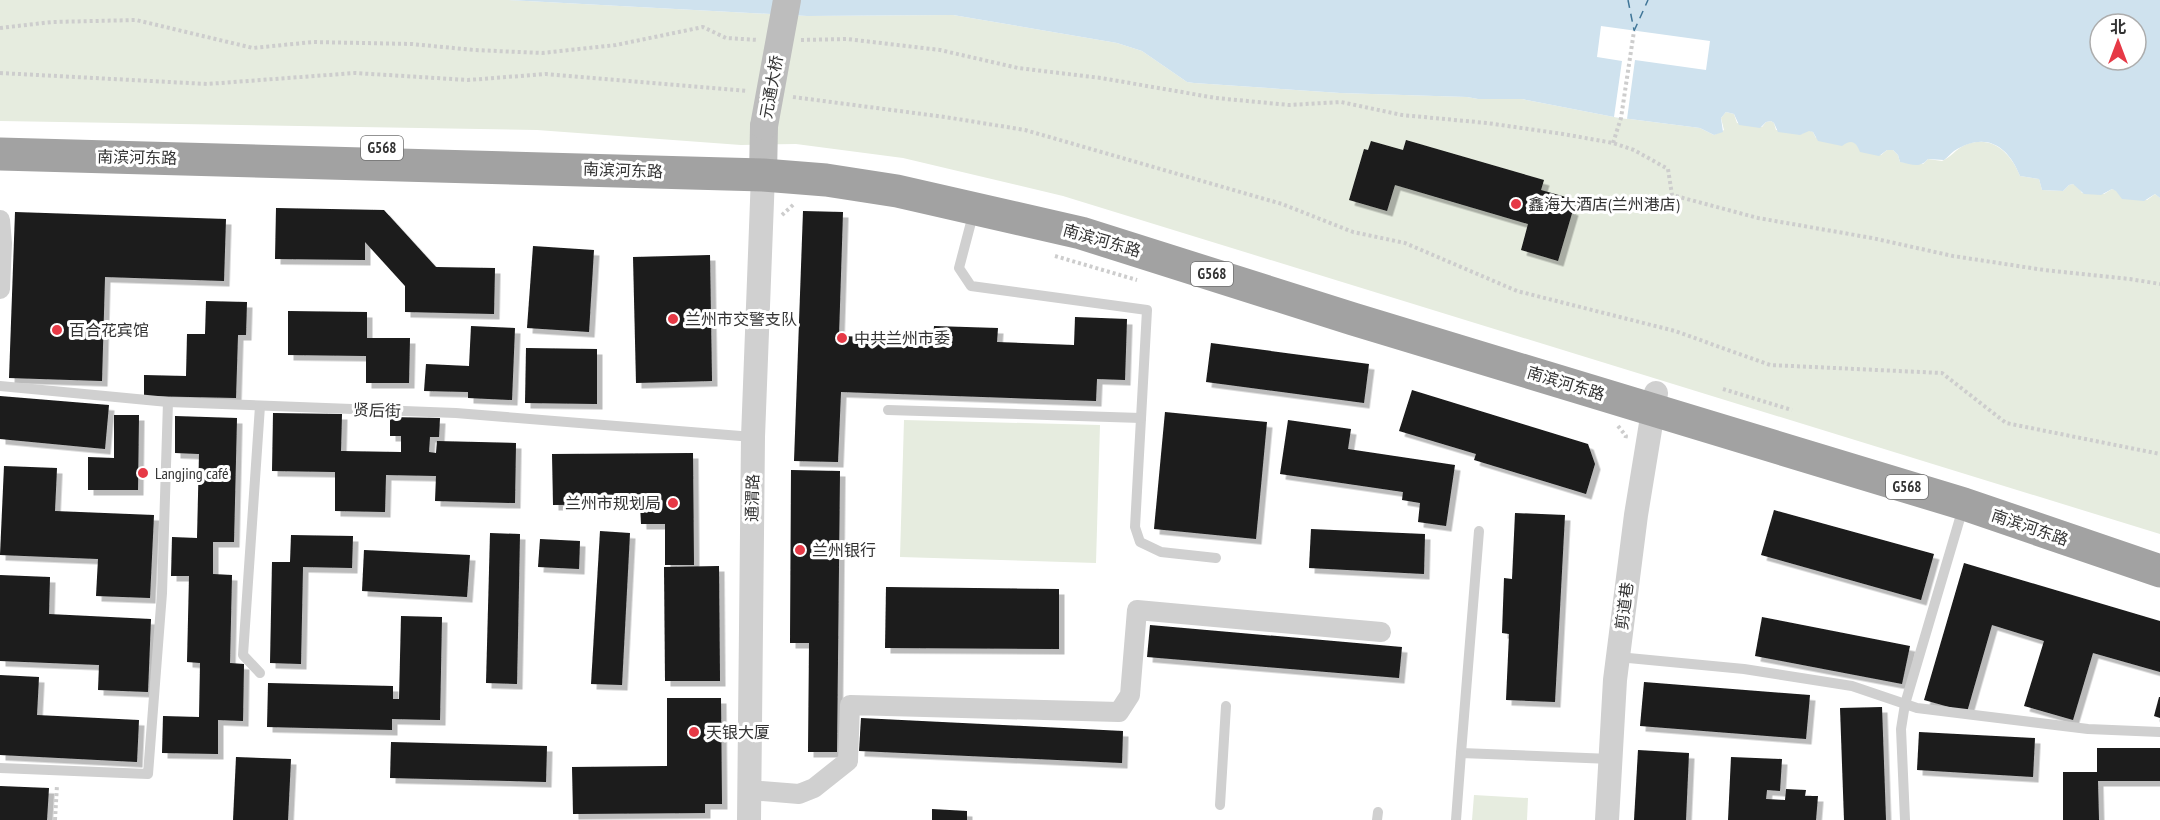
<svg xmlns="http://www.w3.org/2000/svg" width="2160" height="820" font-family="'PT Sans Narrow','Noto Sans SC',sans-serif">
<style>
.green{fill:#e6ecdf}
.water{fill:#cfe2ee;fill-rule:evenodd}
.pier{fill:#fff}
.lines{fill:none;stroke-linecap:round;stroke-linejoin:round}
.ferry{stroke:#3f7597;stroke-width:1.5;stroke-dasharray:8 6;stroke-linecap:butt}
.building{fill:#1a1a1a;filter:url(#shadow)}
.path{stroke:#cdcdcd;stroke-width:4;stroke-dasharray:3 3;stroke-linecap:butt}
.service{stroke:#d0d0d0;stroke-width:10}
.minor{stroke:#d0d0d0;stroke-width:20}
.tertiary{stroke:#d0d0d0;stroke-width:24}
.secondary{stroke:#bdbdbd;stroke-width:28}
.trunk{stroke:#a2a2a2;stroke-width:33}
.secondary-bridge{stroke:#bdbdbd;stroke-width:28}
.poi-dot{fill:#e63946;stroke:#fff;stroke-width:2}
.labels{text-anchor:middle;stroke-width:6;stroke-linejoin:round;paint-order:stroke}
.shield{fill:#fff;stroke:#707070;stroke-width:1.5}
.shield-label{font-size:15px;font-weight:bold;fill:#333}
.street-label{font-size:16px;fill:#333;stroke:#fff}
.poi-label{font-size:16px;fill:#333;stroke:#fff;text-anchor:start}
</style>
<defs>
<filter id="shadow"><feDropShadow dx="5.5" dy="5.5" stdDeviation="0" flood-color="#0004"/></filter>
</defs>
<rect width="100%" height="100%" fill="#fff"/>
<g class="green">
<path d="M0,0H508L807,16L953,15L1117,43L1142,51L1187,82L1194,83L1340,93L1467,97L1478,99H1522L1614,117L1700,128L1714,135L1724,130L1721,118L1726,112L1734,114L1737,123L1762,127L1766,122L1771,121L1774,123L1776,130L1802,134L1808,130L1813,132L1816,138L1853,141L1858,146L1881,155L1887,150H1893L1898,155L1900,162L1923,164L1928,159L1942,161C1950,158 1956,149 1965,145C1992,134 2011,153 2020,176L2039,179L2042,190L2063,191L2069,185L2073,184L2078,187L2082,193L2104,194L2112,189L2147,200L2155,194L2160,198V534L1063,196L903,158L796,144L741,145L537,130L0,121Z"/>
<path d="M904,420L1100,425L1096,563L900,557Z"/>
<path d="M1474,795L1528,798L1527,820H1472Z"/>
</g>
<path class="water" d="M508,0H2160V198L2155,194L2144,201L2122,199L2116,191L2112,189L2101,195L2084,194L2073,184L2069,185L2063,191L2042,190L2039,179L2020,176C2008,145 1985,131 1954,151C1950,154 1948,157 1944,160L1928,159C1919,169 1912,164 1900,162L1898,155L1893,150H1887L1879,156L1860,152C1856,141 1851,139 1842,146L1818,141L1813,132L1809,131L1800,135L1778,132L1774,123L1771,121L1766,122L1760,128L1739,125L1734,114L1726,112L1721,118L1723,132L1714,135L1700,128L1614,117L1522,99H1478L1467,97L1340,93L1194,83L1187,82L1142,51L1117,43L953,15L807,16ZM2100,24H2136V60H2100Z"/>
<path class="pier" d="M1601,26L1710,41L1706,70L1635,60L1627,119L1614,117L1622,61L1597,57Z"/>
<g class="lines">
<g class="ferry">
<path d="M1628,0L1634,30"/>
<path d="M1634,31L1648,0"/>
</g>
</g>
<g class="building">
<path d="M1406,140L1544,180L1541,190L1573,199L1570,209L1573,210L1558,261L1521,250L1528,224L1395,185L1387,211L1349,200L1364,149L1368,150L1371,141L1403,150Z"/>
<path d="M276,208L384,210L436,267L495,268L494,314L405,312V286L365,242V260L275,259Z"/>
<path d="M803,211L843,212L839,336L933,339L934,326L998,328L997,342L1074,345L1075,317L1127,319L1125,380L1097,379L1096,401L841,392L838,462L794,461Z"/>
<path d="M15,212L226,219L224,281L105,277L102,381L9,378Z"/>
<path d="M533,246L594,250L589,332L527,328Z"/>
<path d="M710,255L712,381L636,383L633,257Z"/>
<path d="M206,301L247,302L246,335H238L236,398L144,396V375L186,376L187,334H205Z"/>
<path d="M288,311L367,312V338H410L409,383H366V356L288,355Z"/>
<path d="M471,326L515,328L512,400L468,398V392L424,391L426,364L469,366Z"/>
<path d="M1211,343L1369,364L1364,403L1206,382Z"/>
<path d="M526,348L597,349V404L525,403Z"/>
<path d="M1412,390L1588,444L1595,464L1586,494L1474,460L1476,454L1399,431Z"/>
<path d="M0,396L109,405L105,449L0,439Z"/>
<path d="M1165,412L1267,422L1256,539L1154,529Z"/>
<path d="M273,413L342,414L341,451L401,452V436H390V417L440,418L439,437H430L429,452L436,453L437,441L516,443L515,503L435,501L436,476L386,475L385,512L335,511V472L272,471Z"/>
<path d="M114,415H139L138,490H88V457L114,458Z"/>
<path d="M175,416L237,418L234,542H213V574L232,575L230,663L244,664L243,721L218,720V754L162,753L163,716L199,717L200,663L187,662L189,576H171L172,537L197,538L199,454L175,453Z"/>
<path d="M1288,420L1351,429L1348,449L1455,465L1446,526L1418,522L1420,503L1402,500L1403,492L1280,474Z"/>
<path d="M693,453L694,565H665V524H641L640,504L553,505L552,454Z"/>
<path d="M4,466L57,468L55,511L154,515L150,598L96,596L98,559L0,555Z"/>
<path d="M791,470L840,471L837,752H808L809,643H790Z"/>
<path d="M1774,510L1934,554L1921,600L1761,555Z"/>
<path d="M1515,513L1565,515L1555,702L1506,700L1509,634L1502,633L1504,578L1512,579Z"/>
<path d="M1311,529L1425,534L1424,574L1309,568Z"/>
<path d="M600,531L630,533L622,685L591,684Z"/>
<path d="M490,533L520,534L517,684L486,683Z"/>
<path d="M291,535L353,536L352,568L303,567L301,664L270,663L272,562H290Z"/>
<path d="M540,539L580,541L579,569L538,567Z"/>
<path d="M364,550L470,555L467,597L362,591Z"/>
<path d="M1964,563L2160,621V672L2093,653L2073,720L2024,706L2044,641L1992,625L1967,712L1924,700Z"/>
<path d="M719,566L720,681H665L664,567Z"/>
<path d="M0,575L50,577L49,614L151,619L148,692L98,690L99,665L0,661Z"/>
<path d="M886,587L1059,589V649L885,648Z"/>
<path d="M401,616L442,617L440,720L392,719V730L267,727L268,683L393,686V699H399Z"/>
<path d="M1762,617L1910,646L1902,684L1755,656Z"/>
<path d="M1150,625L1402,647L1399,678L1147,657Z"/>
<path d="M0,675L39,677L37,715L139,720L137,762L0,755Z"/>
<path d="M1644,682L1810,695L1806,739L1640,726Z"/>
<path d="M2159,697H2160V718L2154,716Z"/>
<path d="M667,698H721L722,804H705V813L573,814L572,767L667,766Z"/>
<path d="M1882,707L1886,820H1844L1840,708Z"/>
<path d="M861,718L1123,731L1122,763L859,751Z"/>
<path d="M1919,732L2035,738L2033,777L1917,770Z"/>
<path d="M391,742L547,746L546,782L390,778Z"/>
<path d="M2097,748H2160V781H2098L2099,820H2063V772H2097Z"/>
<path d="M1638,750L1689,753L1686,820H1634Z"/>
<path d="M236,757L291,759L288,820H233Z"/>
<path d="M1731,757L1782,759L1780,791L1767,790L1766,799L1785,800L1786,789L1806,790L1805,796H1818L1816,820H1728Z"/>
<path d="M0,786L49,788L47,820H0Z"/>
<path d="M932,809L967,811V820H932Z"/>
</g>
<g class="lines">
<g class="path">
<path d="M0,28L52,22L136,20L253,48L313,42L412,44L474,50L542,53L616,45L703,27L726,38L758,40"/>
<path d="M801,40L847,39L940,50L1018,68L1101,78L1216,98L1289,105L1341,102L1402,115L1487,123L1563,134L1613,143L1634,150L1668,169L1672,195L1758,218L1872,238L1953,256L2044,270L2130,279L2160,284"/>
<path d="M0,73L207,84L355,73L468,80L546,74L747,91"/>
<path d="M793,97L945,117L1025,130L1282,204L1353,232L1405,243L1517,291L1675,331L1770,365L1942,373L2006,423L2160,454"/>
<path d="M1613,143L1621,118L1634,31"/>
<path d="M782,215L794,204"/>
<path d="M1055,256L1137,280"/>
<path d="M1723,389L1792,410"/>
<path d="M1618,426L1626,436L1625,440"/>
<path d="M55,820L57,785"/>
</g>
<g class="service">
<path d="M974,211L959,268L971,286L1147,310L1135,527L1140,542L1161,552L1216,558"/>
<path d="M0,386L168,402L456,413L753,437"/>
<path d="M888,410L1141,418"/>
<path d="M1618,657L1744,669L1852,686L1917,708L2088,729L2160,732"/>
<path d="M260,673L243,655L260,406"/>
<path d="M1461,753L1479,531"/>
<path d="M0,768L148,774L162,593L168,402"/>
<path d="M1220,805L1226,706"/>
<path d="M1377,820L1378,812"/>
<path d="M1456,820L1461,753L1611,759"/>
<path d="M1905,820L1901,729L1905,704L1963,508"/>
</g>
<g class="minor">
<path d="M0,220L2,243L0,289"/>
<path d="M749,790L799,794L814,788L848,761L850,705L1119,712L1130,695L1137,610L1381,632"/>
</g>
<g class="tertiary">
<path d="M749,820L753,437L763,175"/>
<path d="M1607,820L1615,680L1636,515L1656,393"/>
</g>
<path class="secondary" d="M763,175L764,126"/>
<path class="trunk" d="M0,154L763,175L826,180L897,191L1081,233L1353,319L1964,504L2160,571"/>
<path class="secondary-bridge" d="M764,126L787,0"/>
</g>
<g class="poi-dot">
<circle cx="1516" cy="204" r="6"/>
<circle cx="673" cy="319" r="6"/>
<circle cx="57" cy="330" r="6"/>
<circle cx="842" cy="338" r="6"/>
<circle cx="143" cy="473" r="6"/>
<circle cx="673" cy="503" r="6"/>
<circle cx="800" cy="550" r="6"/>
<circle cx="694" cy="732" r="6"/>
</g>
<g class="labels">
<g class="shield">
<rect x="361" y="136" width="42" height="24" rx="4.5"/>
<rect x="1191" y="262" width="42" height="24" rx="4.5"/>
<rect x="1886" y="475" width="42" height="24" rx="4.5"/>
</g>
<g class="shield-label">
<text x="382" y="153">G568</text>
<text x="1212" y="279">G568</text>
<text x="1907" y="492">G568</text>
</g>
<g class="street-label">
<text transform="translate(771 87) rotate(-80)" y="6">元通大桥</text>
<text transform="translate(137 157) rotate(1)" y="6">南滨河东路</text>
<text transform="translate(623 170) rotate(2)" y="6">南滨河东路</text>
<text transform="translate(1102 240) rotate(16)" y="6">南滨河东路</text>
<text transform="translate(1566 383) rotate(17)" y="6">南滨河东路</text>
<text transform="translate(377 410) rotate(2)" y="6">贤后街</text>
<text transform="translate(752 498) rotate(-89)" y="6">通渭路</text>
<text transform="translate(2030 527) rotate(19)" y="6">南滨河东路</text>
<text transform="translate(1624 606) rotate(-83)" y="6">剪道巷</text>
</g>
<g class="poi-label">
<text x="1528" y="210">鑫海大酒店(兰州港店)</text>
<text x="685" y="325">兰州市交警支队</text>
<text x="69" y="336">百合花宾馆</text>
<text x="854" y="344">中共兰州市委</text>
<text x="155" y="479">Langjing café</text>
<text x="661" y="509" text-anchor="end">兰州市规划局</text>
<text x="812" y="556">兰州银行</text>
<text x="706" y="738">天银大厦</text>
</g>
</g>
<g transform="translate(2118 42)"><circle r="28" fill="#ffffff" stroke="#adadad" stroke-width="1.5"/>
<path d="M0-4.5L10 22L0 15L-10 22Z" fill="#e63946"/>
<text y="-9" font-size="16" font-weight="bold" text-anchor="middle" fill="#333333">北</text>
</g>
</svg>
